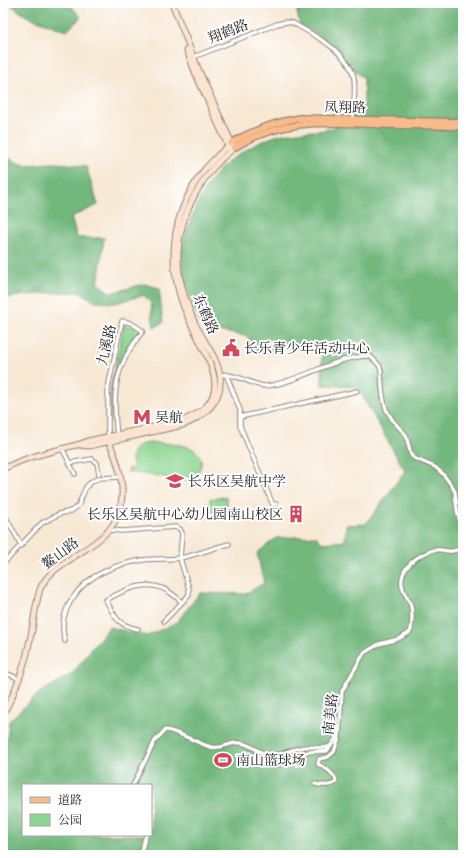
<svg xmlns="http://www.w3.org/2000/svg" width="466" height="858" font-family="'IM FELL DW Pica','Noto Serif SC',serif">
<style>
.green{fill:#8ed793;stroke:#557a58}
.forest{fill:#72b87d;stroke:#476a4c;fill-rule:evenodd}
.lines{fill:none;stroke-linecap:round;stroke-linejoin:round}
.street-casing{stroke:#8a8278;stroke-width:5.5}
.secondary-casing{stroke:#8a8278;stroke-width:7}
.primary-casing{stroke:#8a8278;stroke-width:8}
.street{stroke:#fff;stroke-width:3.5}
.secondary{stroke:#fde4d1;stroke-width:5}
.primary{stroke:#fabb8b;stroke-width:5.5}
.labels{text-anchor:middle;stroke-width:4;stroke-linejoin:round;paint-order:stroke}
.street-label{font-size:14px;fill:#1c1c1c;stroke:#fff}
.poi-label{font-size:14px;fill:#1c1c1c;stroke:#fff;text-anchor:start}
</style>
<rect width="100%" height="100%" fill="#fff"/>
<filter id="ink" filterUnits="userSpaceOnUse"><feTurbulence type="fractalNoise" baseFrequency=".025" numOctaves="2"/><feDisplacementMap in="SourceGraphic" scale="8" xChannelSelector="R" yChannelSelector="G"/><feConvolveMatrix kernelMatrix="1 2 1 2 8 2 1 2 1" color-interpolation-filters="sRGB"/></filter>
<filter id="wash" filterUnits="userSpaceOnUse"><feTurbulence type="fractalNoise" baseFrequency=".012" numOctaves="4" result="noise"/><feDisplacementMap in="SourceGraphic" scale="16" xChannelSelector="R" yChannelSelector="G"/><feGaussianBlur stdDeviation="0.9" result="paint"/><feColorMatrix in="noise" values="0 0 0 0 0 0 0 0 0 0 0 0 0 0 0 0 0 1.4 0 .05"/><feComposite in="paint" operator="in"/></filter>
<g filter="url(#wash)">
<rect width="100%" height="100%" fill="#f7e8d4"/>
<g class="green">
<path d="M124,325L133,327L139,331C121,350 112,374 111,400C110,407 112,415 111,422V388Z"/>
<path d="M156,443C170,445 197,442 201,460C202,465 200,471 196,475C194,477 191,478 189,480L128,472L129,468L136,469C133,466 132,462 132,458C133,444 145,443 156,443Z"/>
<path d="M226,497L228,515L211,517L210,499Z"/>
</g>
<g class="forest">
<path d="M8,3H68L81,17L67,31L26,16Z"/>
<path d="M295,3H463V855H7L3,797V774L9,721L39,693L72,674L109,627L147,636L176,623L200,593L246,594L264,583L257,553L276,538L316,536L322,543L345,541L346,525L366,524L405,471L357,387L322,385V351L288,341L276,352H258L247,336L204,329C192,305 180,277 182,248C183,237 188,227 192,217C208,174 228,156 270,138C288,130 311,133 330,129C337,127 357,110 364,105V79L315,33L300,25ZM23,785H151V835H23Z"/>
<path d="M3,152C19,170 32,164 52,163C63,163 75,165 86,166L98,205L71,217L77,238H104L98,284L111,293L144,284L159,288L163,323L154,327L152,316L151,303L144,295L116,303L95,302L81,292L47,293L3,298Z"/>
</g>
</g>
<g filter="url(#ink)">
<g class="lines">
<g class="street-casing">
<g id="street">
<path d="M191,58L277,24L286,22L293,23C314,35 349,52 354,78C356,91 353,106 353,119"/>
<path d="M226,374L240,410V426L273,505L276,504"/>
<path d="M220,375C239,373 254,387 267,386C303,381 334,356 370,356L379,365L381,370L382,388L384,402L386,409L393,421L406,435L411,455L414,458L435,467L443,474L452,486L455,492L457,510L463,534"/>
<path d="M240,417L357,391"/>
<path d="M108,437V388L122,321L131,323L143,331C114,366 112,392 117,436"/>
<path d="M62,448L75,474"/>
<path d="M69,463L92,459L97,463L99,474"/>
<path d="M3,512L21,545"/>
<path d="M109,530L122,531L176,527L180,529L182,533L180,558L189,589V595L164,621"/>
<path d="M3,564L42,523L59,514L71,511L78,506L86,487L92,481L100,478L121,477"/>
<path d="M138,629C117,625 115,617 106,600C124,590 146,579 166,590C172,593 177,598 182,602"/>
<path d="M65,641C56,612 79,582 105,571C115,566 127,563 137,561C151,558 166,560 180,558C196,555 213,548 229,544"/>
<path d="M3,675L8,674L20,679"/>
<path d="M264,765H277L307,752L327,751L330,746"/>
<path d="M315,784C322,786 345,787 332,774C329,770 323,767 318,764L319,759L328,757L334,752L339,737L342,691L364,653L379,644L398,639L409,633L411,630C412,622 413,610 410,603C408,598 404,594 403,589C397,572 413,558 428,552C444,545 447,557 463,547"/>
<path d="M133,785L155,741L165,730C176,730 198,744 211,747C222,750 231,741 241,743C250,744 257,752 267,754C284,757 290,748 305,747C313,746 322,750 330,746C334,743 336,737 338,733"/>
<path d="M140,855L146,835"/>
</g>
</g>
<g class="secondary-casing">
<g id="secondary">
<path d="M187,50L195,72L229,148"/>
<path d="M80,445L89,446L183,425C204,417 223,401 220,376C218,357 200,337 193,319C184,298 177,275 178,252C180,212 203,172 234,148L199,71L172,3"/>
<path d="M3,469C22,459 41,454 61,449C71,446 80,445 88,441L181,421C242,400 205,356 189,319C179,298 174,276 174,254C174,223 186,193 205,169C213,160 222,151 231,143"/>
<path d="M3,715C17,689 26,663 31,635C34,621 36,599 41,587C48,573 59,567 72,558C84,550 98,542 108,531C131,505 122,470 109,442"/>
</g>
</g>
<g class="primary-casing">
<g id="primary">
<path d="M231,143C253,130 275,122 300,118L463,122"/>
<path d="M234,148C284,116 334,123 390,125C414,126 439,125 463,127"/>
</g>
</g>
<use href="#street" class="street"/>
<use href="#secondary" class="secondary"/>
<use href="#primary" class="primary"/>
</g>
</g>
<defs>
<g id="civic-bare" transform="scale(1.38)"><path d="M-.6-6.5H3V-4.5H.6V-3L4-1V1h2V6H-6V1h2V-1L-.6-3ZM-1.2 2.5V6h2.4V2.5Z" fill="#d1495b" stroke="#fff" stroke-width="2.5" paint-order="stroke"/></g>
<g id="metro-bare" transform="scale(1.38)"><path d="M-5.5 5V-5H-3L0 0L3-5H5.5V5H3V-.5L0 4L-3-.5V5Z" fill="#d1495b" stroke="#fff" stroke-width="2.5" paint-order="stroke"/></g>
<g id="school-bare" transform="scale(1.38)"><path d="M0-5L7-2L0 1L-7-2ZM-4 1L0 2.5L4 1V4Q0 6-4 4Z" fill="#d1495b" stroke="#fff" stroke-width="2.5" paint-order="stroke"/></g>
<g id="building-bare" transform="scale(1.38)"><path d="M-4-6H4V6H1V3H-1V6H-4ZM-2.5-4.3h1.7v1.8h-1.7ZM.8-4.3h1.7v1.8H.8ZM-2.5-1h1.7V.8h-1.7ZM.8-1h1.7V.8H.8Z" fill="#d1495b" stroke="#fff" stroke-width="2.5" paint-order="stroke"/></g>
<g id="stadium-bare" transform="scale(1.38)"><path d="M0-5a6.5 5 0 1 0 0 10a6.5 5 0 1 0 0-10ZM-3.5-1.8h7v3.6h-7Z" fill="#d1495b" stroke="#fff" stroke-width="2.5" paint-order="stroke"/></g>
</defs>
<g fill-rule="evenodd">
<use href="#civic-bare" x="231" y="348"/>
<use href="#metro-bare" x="142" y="417"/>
<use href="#school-bare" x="175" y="481"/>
<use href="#building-bare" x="296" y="514"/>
<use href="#stadium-bare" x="223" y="760"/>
</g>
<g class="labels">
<g class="street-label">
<text transform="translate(228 31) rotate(-21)" y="5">翔鹤路</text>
<text transform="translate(345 107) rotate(1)" y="5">凤翔路</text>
<text transform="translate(206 314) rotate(66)" y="5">东鹤路</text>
<text transform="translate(106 345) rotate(-77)" y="5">九溪路</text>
<text transform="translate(60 553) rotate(-37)" y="5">鳌山路</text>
<text transform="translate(330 714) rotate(-83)" y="5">南美路</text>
</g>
<g class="poi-label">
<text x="244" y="353">长乐青少年活动中心</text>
<text x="155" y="422">吴航</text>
<text x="188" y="486">长乐区吴航中学</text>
<text x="283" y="519" text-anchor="end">长乐区吴航中心幼儿园南山校区</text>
<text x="236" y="765">南山篮球场</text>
</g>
</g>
<rect width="466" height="858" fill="none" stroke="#fff" stroke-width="16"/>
<rect x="22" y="784" width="130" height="52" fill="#ffffff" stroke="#a4a4a4"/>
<rect x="30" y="797" width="20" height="6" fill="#fabb8b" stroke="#a4a4a4"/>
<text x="58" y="804" font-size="12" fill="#1c1c1c">道路</text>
<rect x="30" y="814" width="20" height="12" fill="#8ed793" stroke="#a4a4a4"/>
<text x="58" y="824" font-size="12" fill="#1c1c1c">公园</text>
</svg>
